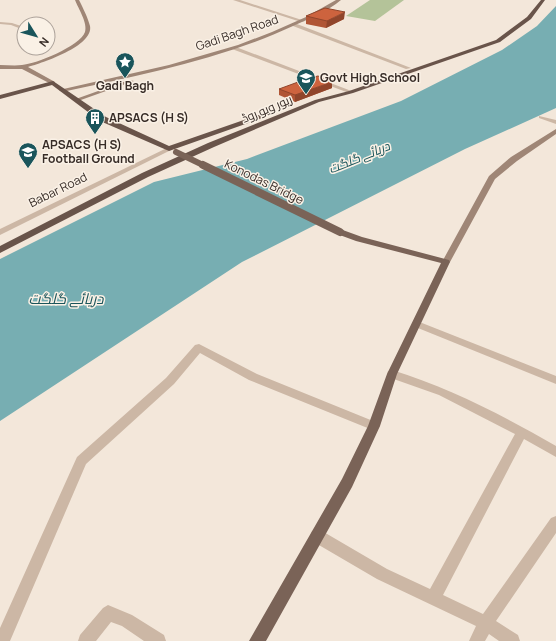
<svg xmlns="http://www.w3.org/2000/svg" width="556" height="641" font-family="Manrope,Cairo,sans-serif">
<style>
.green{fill:#b4c399}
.water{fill:#77aeb2}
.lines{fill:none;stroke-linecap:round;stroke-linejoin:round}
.minor{fill:#ccb7a5;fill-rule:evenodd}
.tertiary{fill:#ccb7a5;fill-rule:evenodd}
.secondary{fill:#9f8676;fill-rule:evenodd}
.primary{fill:#7a6357;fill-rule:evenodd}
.trunk{fill:#69544a;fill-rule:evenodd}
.primary-bridge-far1{stroke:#7a6357;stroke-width:6}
.primary-bridge{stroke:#7a6357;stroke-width:8}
.wall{fill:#b05535}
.shaded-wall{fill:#90452b}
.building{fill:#cd633e;stroke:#90452b}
.labels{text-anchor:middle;stroke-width:3;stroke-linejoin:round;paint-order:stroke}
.far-street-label{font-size:12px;fill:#372c27;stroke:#faf1e6}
.far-poi-label{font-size:12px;font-weight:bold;fill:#372c27;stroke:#faf1e6;text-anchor:start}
.far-water-label{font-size:13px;font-style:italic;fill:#1a555b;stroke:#faf1e6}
.water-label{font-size:15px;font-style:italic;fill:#1a555b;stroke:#faf1e6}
</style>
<rect width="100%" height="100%" fill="#f3e7da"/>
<path class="green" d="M370,0H404L375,21L346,16Z"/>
<path class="water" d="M556,6V108L465,149L242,262L0,421V259L154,182L247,159L401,101L502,50L537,26Z"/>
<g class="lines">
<g class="minor">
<path d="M233,0H240L305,21L301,22Z"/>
<path d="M0,22L12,23L24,27V30L11,25L0,24Z"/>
<path d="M232,47H236L354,92L349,93L232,49Z"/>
<path d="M417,321L556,376V384L413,326L412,324Z"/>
<path d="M199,344L257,374L378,423L380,426L378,429L374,431L370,429L249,380L200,353L174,384L86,464L10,641H0V628L77,457L166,378L195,345Z"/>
<path d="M392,370C450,388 504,416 556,446V457L524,439L443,595L483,614L551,518L556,516V533L496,621L518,635L520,641H499L489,634L485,641H469L476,626L377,579L312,541L310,536L312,531L317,530L322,531L387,569L430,589L515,434L439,395L388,377L387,374L388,371Z"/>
<path d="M108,605L132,615L164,635L166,641H144L122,626L111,622L96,641H78L80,635L103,608Z"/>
</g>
<g class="tertiary">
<path d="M293,24H297L411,68L406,69L293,26Z"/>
<path d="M539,116L556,120V124L539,118Z"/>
<path d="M169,147L172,149L171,150L0,235V229Z"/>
</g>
<g class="secondary">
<path d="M75,0H79C83,8 88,18 90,26C94,46 42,63 28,67L55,82V84H51L22,69H0V65C7,65 15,66 22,65C36,64 80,46 85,32C88,23 78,8 75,0Z"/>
<path d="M336,0H341C328,11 309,19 293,26C220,60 140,75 62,92L59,90L169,65L238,45L272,32L306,17Z"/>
<path d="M129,80L134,81L78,101L73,100Z"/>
<path d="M556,129V134L517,161L495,179L450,262L446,265L443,264L442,262L489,176L511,157Z"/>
</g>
<path class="primary" d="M340,229L362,237L449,260L450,262L397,374L380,426L352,487L266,641H249L342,479L368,426L387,374L441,263L356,241L337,234L336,232Z"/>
<g class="trunk">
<path d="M541,0H545L531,19L500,42L353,93L319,102L214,147L148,177L0,253V246L142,173L208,143L315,100L349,91L496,40L527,17Z"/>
<path d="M53,81L106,117L169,146L258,115H264L265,117L169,151L100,121L52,85L0,99V95Z"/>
</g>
<path class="primary-bridge-far1" d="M176,152L205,166"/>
<path class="primary-bridge" d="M203,165L340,232"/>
</g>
<g class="wall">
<path d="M306,16L344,19L326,28L306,24Z"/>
<path d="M332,88L295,102L279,95V89Z"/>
</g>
<g class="shaded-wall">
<path d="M345,12L344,19L326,28L327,21Z"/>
<path d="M332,82V88L295,102V95Z"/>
</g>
<g class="building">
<path d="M325,8L345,12L327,21L306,16Z"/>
<path d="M318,76L332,82L295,95L279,89L309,78Z"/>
</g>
<defs>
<g id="sight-pin" transform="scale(1)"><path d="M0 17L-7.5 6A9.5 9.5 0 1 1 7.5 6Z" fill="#1a555b" stroke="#faf1e6"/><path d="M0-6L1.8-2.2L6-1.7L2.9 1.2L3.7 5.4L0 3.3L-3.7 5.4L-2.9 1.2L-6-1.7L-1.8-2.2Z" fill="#fff"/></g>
<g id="school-pin" transform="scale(1)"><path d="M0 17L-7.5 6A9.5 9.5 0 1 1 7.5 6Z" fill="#1a555b" stroke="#faf1e6"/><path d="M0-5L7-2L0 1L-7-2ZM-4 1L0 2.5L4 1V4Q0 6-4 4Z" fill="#fff"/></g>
<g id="building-pin" transform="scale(1)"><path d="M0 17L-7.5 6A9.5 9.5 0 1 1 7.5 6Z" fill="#1a555b" stroke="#faf1e6"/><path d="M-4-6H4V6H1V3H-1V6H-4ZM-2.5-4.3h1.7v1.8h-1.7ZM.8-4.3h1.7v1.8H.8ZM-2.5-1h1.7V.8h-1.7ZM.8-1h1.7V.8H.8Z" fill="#fff"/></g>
</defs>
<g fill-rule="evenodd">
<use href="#sight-pin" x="125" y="62"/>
<use href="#school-pin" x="306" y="78"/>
<use href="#building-pin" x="95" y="118"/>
<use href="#school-pin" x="28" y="152"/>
</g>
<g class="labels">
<g class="far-street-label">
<text transform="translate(237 33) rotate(-19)" y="4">Gadi Bagh Road</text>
<text transform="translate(267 109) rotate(-23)" y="4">ریور ویو روڈ</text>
<text transform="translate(264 182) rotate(26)" y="4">Konodas Bridge</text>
<text transform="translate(58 190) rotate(-26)" y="4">Babar Road</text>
</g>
<g class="far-poi-label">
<text x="320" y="82">Govt High School</text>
<text x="125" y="90" text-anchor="middle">Gadi Bagh</text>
<text x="109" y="122">APSACS (H S)</text>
<text x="42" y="149">APSACS (H S)<tspan x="42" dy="14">Football Ground</tspan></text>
</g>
<g class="far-water-label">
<text transform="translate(359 157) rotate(-22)" y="5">دریائے گلگت</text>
</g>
<g class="water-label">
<text x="66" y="304">دریائے گلگت</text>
</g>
</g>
<g transform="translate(36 36) rotate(127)"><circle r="19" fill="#faf1e6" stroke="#aca29a"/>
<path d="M0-3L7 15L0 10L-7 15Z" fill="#1a555b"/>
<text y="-6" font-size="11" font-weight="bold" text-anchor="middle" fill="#372c27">N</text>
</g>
</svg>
